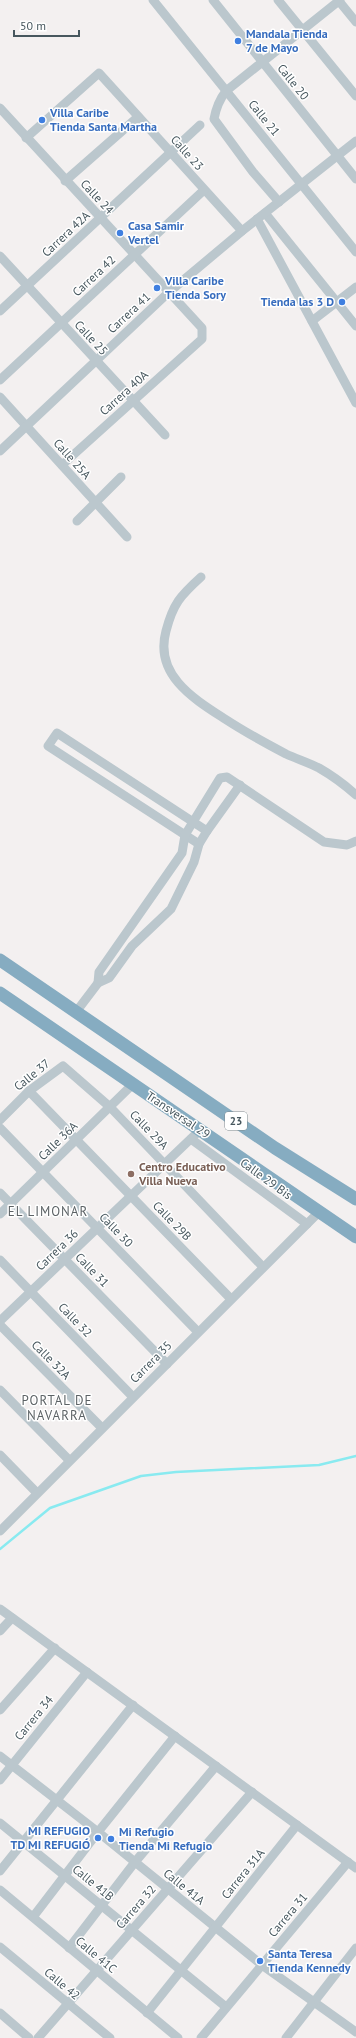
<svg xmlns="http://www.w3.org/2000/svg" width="356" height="2038" font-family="'PT Sans',sans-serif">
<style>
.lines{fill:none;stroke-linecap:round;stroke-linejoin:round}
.stream{stroke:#89eaf0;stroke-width:2.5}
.minor{stroke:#bbc7cd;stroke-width:9}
.highway{stroke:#86acc1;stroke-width:13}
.shop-dot{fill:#3f7fe0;stroke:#fff;stroke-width:1.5}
.education-dot{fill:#8d6e63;stroke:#fff;stroke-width:1.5}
.labels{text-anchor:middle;stroke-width:3;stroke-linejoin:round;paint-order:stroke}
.shield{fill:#fff;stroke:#7e898e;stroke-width:1}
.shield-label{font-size:11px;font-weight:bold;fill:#47575e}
.shop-label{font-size:12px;font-weight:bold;fill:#366cbe;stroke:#fff;text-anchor:start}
.street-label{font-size:12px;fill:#47575e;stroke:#fff}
.education-label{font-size:12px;font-weight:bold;fill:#785e54;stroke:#fff;text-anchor:start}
.neighbourhood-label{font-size:13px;letter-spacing:1px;fill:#5c6265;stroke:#fff}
</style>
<rect width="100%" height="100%" fill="#f3f0f0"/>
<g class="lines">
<path class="stream" d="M0,1549L50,1508L141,1476L176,1472L319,1465L356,1456"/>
<g class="minor">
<path d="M153,0L356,252"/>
<path d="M213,0L356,179"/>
<path d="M278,0L356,96"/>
<path d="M338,0L356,22"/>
<path d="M0,108L202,328V339L62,465"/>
<path d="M26,138L99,73L242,231"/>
<path d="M65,181L138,117"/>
<path d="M279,202L253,172L214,119C216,108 219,100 226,91L340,0"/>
<path d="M265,213L356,326"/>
<path d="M257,219L356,403"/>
<path d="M0,256L165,435"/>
<path d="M0,311L200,125"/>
<path d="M312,321L356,287"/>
<path d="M0,380L204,190"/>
<path d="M0,397L127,537"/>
<path d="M0,451L168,293L242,231L356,141"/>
<path d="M77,521L121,477"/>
<path d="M201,577C180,596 173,604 166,631C154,675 194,699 225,719C245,732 265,743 286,754C297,759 309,763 319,768C333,776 345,785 356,795"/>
<path d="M199,844L48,746L57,733L207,831"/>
<path d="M98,983L99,972L182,853L185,835L220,778L227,777L324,842L347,845L356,841"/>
<path d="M76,1012L98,983L109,978L132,946L171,909L194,862L199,844L207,831L240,785"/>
<path d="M29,1091L231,1299"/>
<path d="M0,1120L29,1091L63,1066L110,1107L263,1267"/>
<path d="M0,1128L198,1332"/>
<path d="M191,1139L307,1224"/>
<path d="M0,1193L167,1364"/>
<path d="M0,1214L132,1085"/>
<path d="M0,1260L133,1397"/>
<path d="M0,1321L200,1130"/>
<path d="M0,1325L102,1428"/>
<path d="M0,1390L69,1460"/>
<path d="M0,1455L37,1493"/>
<path d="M0,1531L320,1211"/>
<path d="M0,1609L356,1868"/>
<path d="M0,1631L12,1618"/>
<path d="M0,1710L55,1648"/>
<path d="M0,1756L98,1832L262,1965L356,2032"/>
<path d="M0,1780L87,1672"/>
<path d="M0,1823L226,2007"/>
<path d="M0,1871L133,1705"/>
<path d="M0,1890L178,2038"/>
<path d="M33,1917L98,1832L175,1736"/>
<path d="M0,1947L110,2038"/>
<path d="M69,1948L135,1862L216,1766"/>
<path d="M0,2013L29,2038"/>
<path d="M147,2013L297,1825"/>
<path d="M38,2038L252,1792"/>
<path d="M201,2038L348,1862"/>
<path d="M286,2038L356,1948"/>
</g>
<g class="highway">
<path d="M0,960L275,1148L356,1199"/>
<path d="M0,993L356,1237"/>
</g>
</g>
<g class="shop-dot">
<circle cx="238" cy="41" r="4"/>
<circle cx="42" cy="120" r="4"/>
<circle cx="120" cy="233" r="4"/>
<circle cx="157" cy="288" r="4"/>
<circle cx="342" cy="302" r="4"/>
<circle cx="98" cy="1838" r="4"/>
<circle cx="111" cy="1839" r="4"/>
<circle cx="260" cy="1961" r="4"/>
</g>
<circle class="education-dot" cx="131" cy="1174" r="4"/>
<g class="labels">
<rect class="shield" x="225" y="1112" width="22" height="18" rx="3"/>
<g class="shield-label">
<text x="236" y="1125">23</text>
</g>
<g class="shop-label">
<text x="246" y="38">Mandala Tienda<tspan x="246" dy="14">7 de Mayo</tspan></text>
<text x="50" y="117">Villa Caribe<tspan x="50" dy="14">Tienda Santa Martha</tspan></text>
<text x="128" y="230">Casa Samir<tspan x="128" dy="14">Vertel</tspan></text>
<text x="165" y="285">Villa Caribe<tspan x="165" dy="14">Tienda Sory</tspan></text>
<text x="334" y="306" text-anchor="end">Tienda las 3 D</text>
<text x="90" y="1835" text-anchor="end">MI REFUGIO<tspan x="90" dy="14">TD MI REFUGIÓ</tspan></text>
<text x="119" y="1836">Mi Refugio<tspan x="119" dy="14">Tienda Mi Refugio</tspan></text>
<text x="268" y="1958">Santa Teresa<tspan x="268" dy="14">Tienda Kennedy</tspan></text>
</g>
<g class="street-label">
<text transform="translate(293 82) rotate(51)" y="4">Calle 20</text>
<text transform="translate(264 118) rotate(51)" y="4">Calle 21</text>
<text transform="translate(187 153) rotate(48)" y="4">Calle 23</text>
<text transform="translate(97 197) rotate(47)" y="4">Calle 24</text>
<text transform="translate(66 234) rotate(-43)" y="4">Carrera 42A</text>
<text transform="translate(94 276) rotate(-43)" y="4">Carrera 42</text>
<text transform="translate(129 313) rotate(-43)" y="4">Carrera 41</text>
<text transform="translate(91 338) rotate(47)" y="4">Calle 25</text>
<text transform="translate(124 393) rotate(-42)" y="4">Carrera 40A</text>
<text transform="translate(72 459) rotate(48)" y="4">Calle 25A</text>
<text transform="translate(32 1075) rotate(-39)" y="4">Calle 37</text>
<text transform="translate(178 1115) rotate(34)" y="4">Transversal 29</text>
<text transform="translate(149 1130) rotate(46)" y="4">Calle 29A</text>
<text transform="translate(58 1141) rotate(-44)" y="4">Calle 36A</text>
<text transform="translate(266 1179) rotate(36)" y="4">Calle 29 Bis</text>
<text transform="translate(172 1221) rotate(46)" y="4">Calle 29B</text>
<text transform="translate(116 1230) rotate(46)" y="4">Calle 30</text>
<text transform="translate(57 1250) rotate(-44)" y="4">Carrera 36</text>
<text transform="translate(92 1270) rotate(46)" y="4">Calle 31</text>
<text transform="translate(75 1320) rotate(46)" y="4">Calle 32</text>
<text transform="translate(51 1360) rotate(45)" y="4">Calle 32A</text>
<text transform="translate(151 1362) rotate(-45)" y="4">Carrera 35</text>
<text transform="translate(34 1718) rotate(-51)" y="4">Carrera 34</text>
<text transform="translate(243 1874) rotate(-51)" y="4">Carrera 31A</text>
<text transform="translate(93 1883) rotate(39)" y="4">Calle 41B</text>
<text transform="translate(184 1887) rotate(39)" y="4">Calle 41A</text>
<text transform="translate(136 1907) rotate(-49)" y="4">Carrera 32</text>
<text transform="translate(288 1915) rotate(-50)" y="4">Carrera 31</text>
<text transform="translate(96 1955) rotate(40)" y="4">Calle 41C</text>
<text transform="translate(62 1984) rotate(40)" y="4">Calle 42</text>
</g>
<g class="education-label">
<text x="139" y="1171">Centro Educativo<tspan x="139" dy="14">Villa Nueva</tspan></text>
</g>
<g class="neighbourhood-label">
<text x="48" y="1216">EL LIMONAR</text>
<text x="57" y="1405">PORTAL DE<tspan x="57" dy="15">NAVARRA</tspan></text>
</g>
</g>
<path d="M14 30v6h65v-6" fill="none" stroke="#47575e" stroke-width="2"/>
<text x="20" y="30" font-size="12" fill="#47575e" stroke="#ffffff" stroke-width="3" paint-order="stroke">50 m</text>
</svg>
